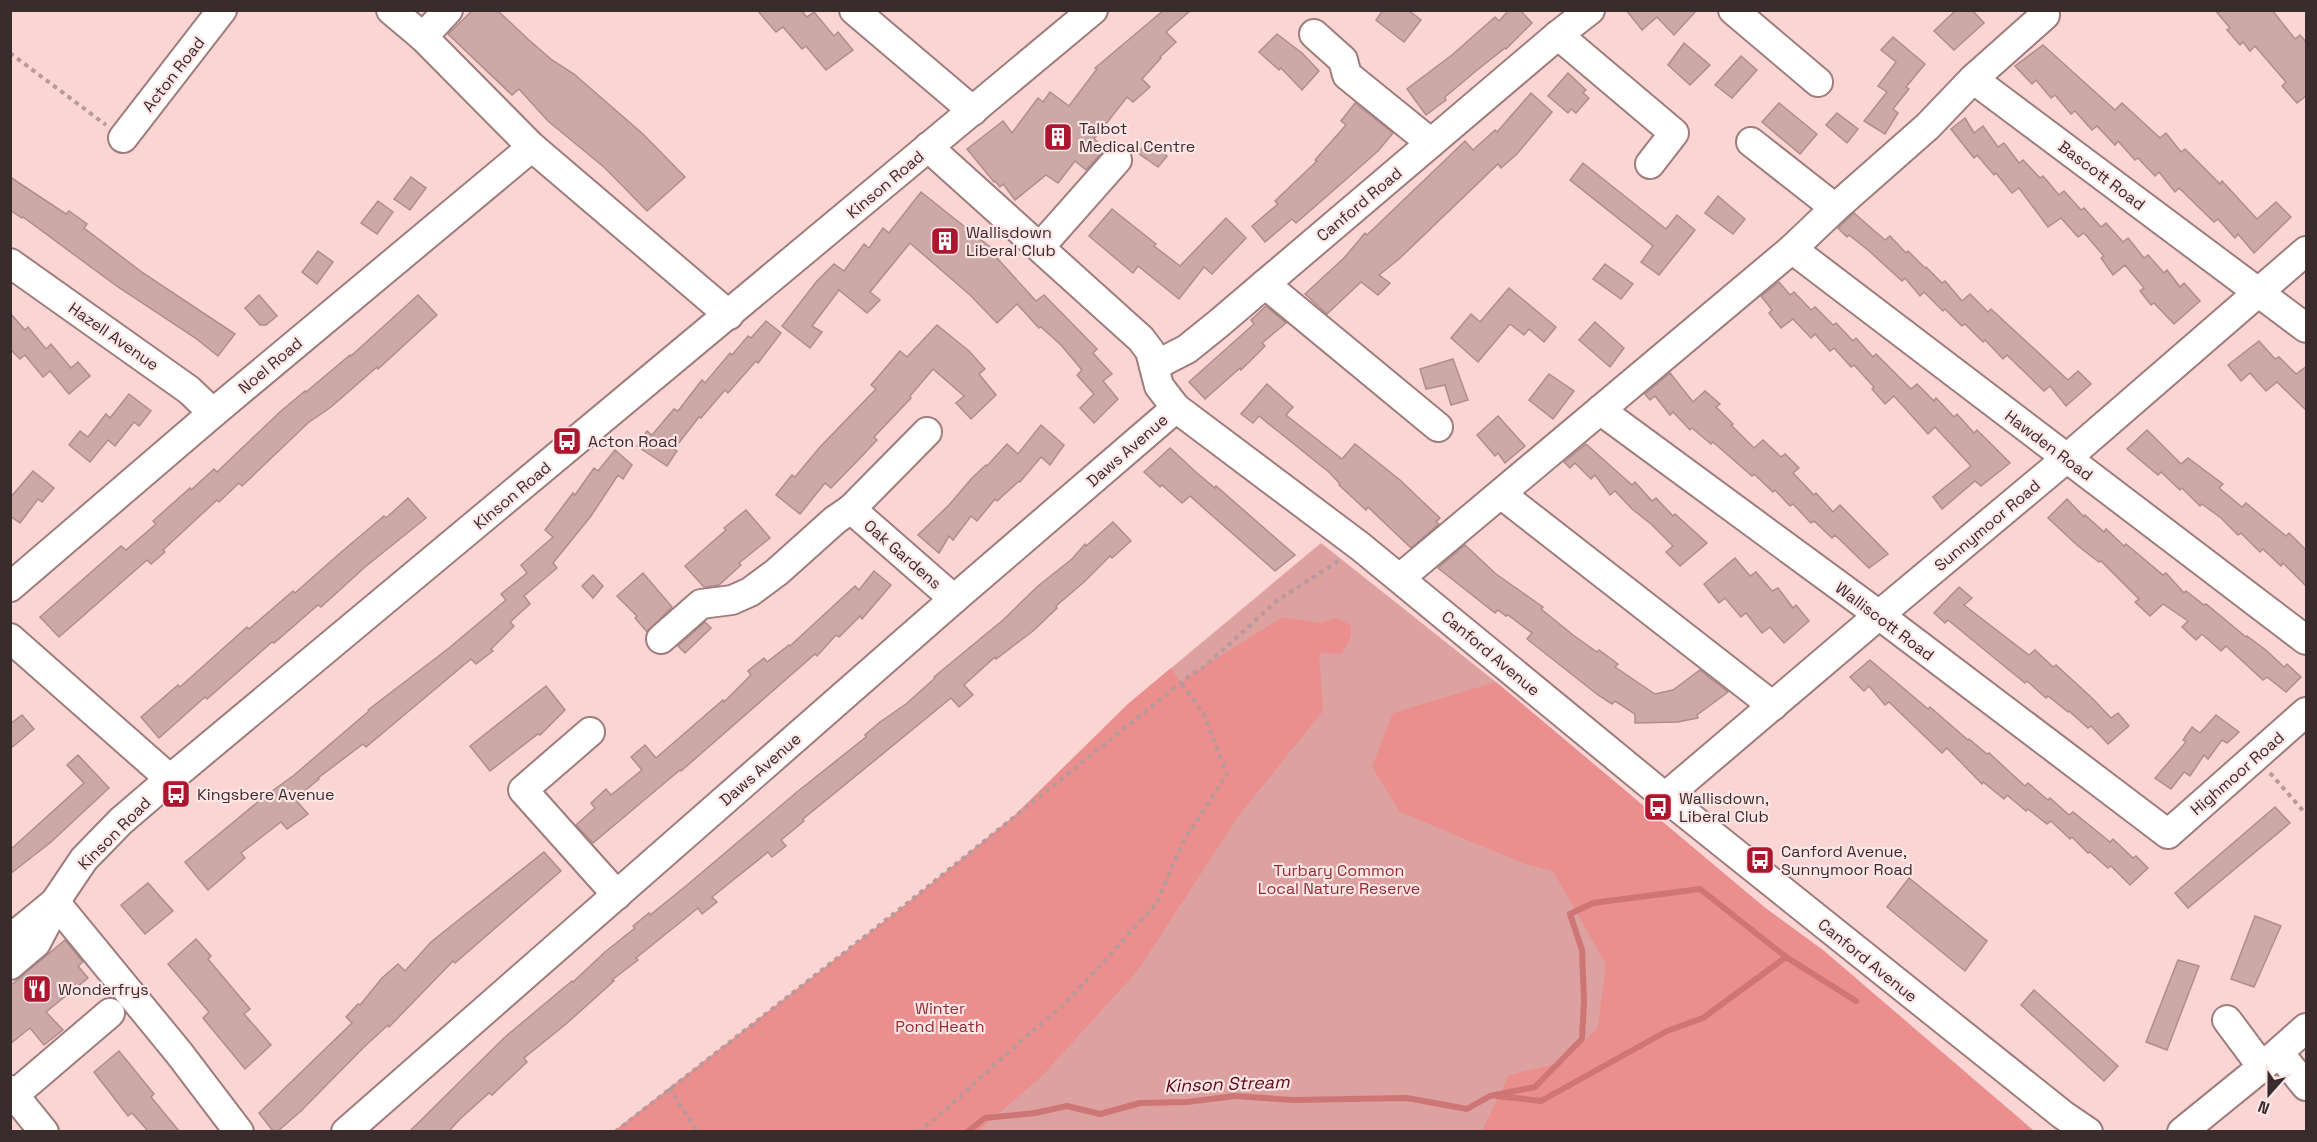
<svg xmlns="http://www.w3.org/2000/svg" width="2317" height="1142" font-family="'Space Grotesk',sans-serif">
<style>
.green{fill:#dda1a0}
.forest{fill:#ea8e8e}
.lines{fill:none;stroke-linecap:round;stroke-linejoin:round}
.stream{stroke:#ce7575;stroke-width:6}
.building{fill:#cca9a7;stroke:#af8d8c;stroke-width:1.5}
.minor-casing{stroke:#9e7d7c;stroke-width:32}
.path{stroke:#b79a99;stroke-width:4;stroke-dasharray:4.5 4.5;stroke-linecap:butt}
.minor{stroke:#fff;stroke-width:28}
.labels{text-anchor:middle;stroke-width:4.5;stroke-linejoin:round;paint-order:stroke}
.street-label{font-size:16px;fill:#3a2c2c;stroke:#fde6e5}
.poi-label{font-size:16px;fill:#3a2c2c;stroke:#fde6e5;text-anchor:start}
.park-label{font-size:16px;fill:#942932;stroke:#fde6e5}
.water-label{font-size:18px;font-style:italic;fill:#5a0614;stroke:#fde6e5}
</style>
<rect width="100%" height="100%" fill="#fad5d4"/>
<path class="green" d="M1321,543L1496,682L1764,907L1824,951L2034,1131L615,1132L905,905L1013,817L1128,704Z"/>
<g class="forest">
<path d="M1283,617L1320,623L1337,618L1351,626V636L1342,654L1319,653L1323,711L1239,815L1138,970L1042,1076L978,1131H614L905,905L1013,817L1128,704L1171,668L1181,683L1193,673Z"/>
<path d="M1496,682L1764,907L1824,951L2034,1131H1482L1509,1075L1565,1062L1598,1027L1606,964L1553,871L1528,865L1400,812L1372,767L1393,713Z"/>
</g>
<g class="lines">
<g class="stream">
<path d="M1497,1096L1541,1101L1667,1031L1703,1018L1786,957"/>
<path d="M967,1132L985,1118L1035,1113L1067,1106L1100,1114L1140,1103L1187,1102L1235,1096L1293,1100L1407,1098L1467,1109L1490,1096L1535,1087L1582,1039L1584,1001L1582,950L1570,914L1593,903L1700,889L1786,957L1856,1001"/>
</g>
</g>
<g class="building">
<path d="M473,10H497L529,40L552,60L574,74L643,134L685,177L647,211L605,168L548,121L519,89L512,95L448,34Z"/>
<path d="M757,10H806L803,13L807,17L814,12L834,36L838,32L853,50L826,70L806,46L802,49L783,27L776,32Z"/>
<path d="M1164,10H1191L1166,32L1176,42L1160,57L1161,58L1142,79L1150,87L1133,102L1127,97L1094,139L1106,148L1086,170L1075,161L1058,183L1046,175L1015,200L1003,184L1000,187L995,181L994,182L967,149L1003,121L1012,133L1038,98L1043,102L1050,92L1069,106L1097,69L1095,68Z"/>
<path d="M1383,10H1408L1421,20L1404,42L1376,20Z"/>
<path d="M1509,10H1520L1532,23L1506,49L1505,48L1476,71L1445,97L1446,100L1426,115L1407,89L1452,55L1495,17L1499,21Z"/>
<path d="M1626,10H1697L1674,35L1657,17L1642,30Z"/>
<path d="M1956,10H1972L1984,23L1954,50L1934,31Z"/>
<path d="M2215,10H2272L2295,39L2300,35L2307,43V95L2297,103L2282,86L2286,82L2255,46L2250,51L2243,42L2240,45L2227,30L2230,28Z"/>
<path d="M1277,34L1302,53L1319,71L1302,90L1281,68L1279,70L1259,52Z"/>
<path d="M1893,37L1925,64L1906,87L1909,89L1893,109L1898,113L1885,134L1864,121L1887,92L1878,86L1896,62L1881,50Z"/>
<path d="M1684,43L1710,65L1690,85L1668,65Z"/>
<path d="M2043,45L2115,110L2122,103L2160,138L2166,133L2181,152L2185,149L2220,184L2222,181L2257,219L2276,202L2291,217L2254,253L2238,234L2235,238L2218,219L2214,222L2179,188L2175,192L2159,172L2155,176L2138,158L2135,160L2118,141L2115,145L2097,126L2092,130L2075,111L2071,114L2055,95L2051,98L2036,80L2032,84L2015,66Z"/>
<path d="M1741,56L1757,70L1732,98L1715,85Z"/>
<path d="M1568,73L1586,90L1583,93L1589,98L1576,113L1571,109L1568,113L1548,96Z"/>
<path d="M1531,93L1552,112L1517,154L1501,168L1498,164L1399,259L1379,275L1390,283L1378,295L1361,282L1327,314L1305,294L1344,258L1365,233L1367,235L1465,141L1473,150L1495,130L1497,132Z"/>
<path d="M1355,103L1393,133L1378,151L1343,182L1296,223L1292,219L1265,242L1252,226L1278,204L1275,201L1317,161L1315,160L1346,125L1341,121Z"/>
<path d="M1779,103L1817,134L1800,154L1762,122Z"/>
<path d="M1837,113L1858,129L1847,143L1826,125Z"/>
<path d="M1965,118L1974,133L1983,126L1998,147L2004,143L2019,163L2023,160L2040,178L2043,176L2059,195L2064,191L2081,210L2084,208L2101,227L2106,223L2123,242L2128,238L2144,258L2148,255L2164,273L2167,270L2180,287L2184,283L2200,301L2174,324L2154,303L2151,305L2140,291L2144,288L2125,265L2113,275L2101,258L2104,256L2084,233L2078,237L2061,218L2048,227L2019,188L2012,193L1996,173L1994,175L1977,155L1974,158L1951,129Z"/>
<path d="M1148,141L1167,156L1158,167L1138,153Z"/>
<path d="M1583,163L1666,229L1677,215L1695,230L1659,275L1641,262L1653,246L1570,180Z"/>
<path d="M10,177L66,214L69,211L87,224L84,228L143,273L235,334L218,356L194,337L118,287L23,217L22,218L10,210Z"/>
<path d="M411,177L426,188L410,210L394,199Z"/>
<path d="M921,192L999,254L996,257L1036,301L1044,295L1097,349L1093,353L1112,374L1103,381L1118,399L1094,423L1080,408L1094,394L1077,375L1082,370L1061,345L1041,327L1039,328L1017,304L997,323L970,295L910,243L870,292L880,300L867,313L839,290L812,326L822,332L810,348L782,326L817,281L834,264L844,271L864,244L869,248L883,228L889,233Z"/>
<path d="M1718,196L1745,219L1733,234L1705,213Z"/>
<path d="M378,201L393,212L377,234L361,223Z"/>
<path d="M1112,209L1156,244L1154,246L1180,266L1226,218L1246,238L1212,274L1204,267L1179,299L1138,266L1133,273L1089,236Z"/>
<path d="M1854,213L1885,240L1890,236L1906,253L1908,251L1925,268L1926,267L1942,283L1945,281L1962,301L1970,294L1988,312L1991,309L2068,380L2078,371L2091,384L2066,406L2050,386L2044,391L2007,355L2003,359L1985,340L1983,342L1965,324L1962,326L1945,309L1943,311L1924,292L1920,296L1905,278L1902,281L1868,250L1849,235L1847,237L1838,228Z"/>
<path d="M318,251L333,262L317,284L302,272Z"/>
<path d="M1605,264L1633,284L1621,299L1593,279Z"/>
<path d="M1779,282L1790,295L1794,292L1811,310L1815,307L1833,325L1836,323L1853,341L1856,338L1873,357L1876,354L1911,389L1917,384L1934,401L1936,398L1954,417L1957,414L1974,433L1977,430L2010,463L1981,486L1975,481L1942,509L1933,497L1971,466L1935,427L1928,434L1894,396L1885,404L1872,389L1874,387L1854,365L1851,367L1834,348L1830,351L1815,334L1811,338L1793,319L1781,328L1769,313L1772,310L1761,296Z"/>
<path d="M1509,288L1556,327L1544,342L1529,329L1524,335L1510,324L1478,362L1451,338L1471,314L1480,322Z"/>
<path d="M259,295L277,316L266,325H260L245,308Z"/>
<path d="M418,295L437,315L378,369L377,367L331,407L308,423L242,486L239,483L219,502L217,500L163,550L165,552L151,564L147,560L59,637L40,617L121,546L126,550L156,524L153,521L190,488L191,490L214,469L217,472L281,411L305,391L306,392L350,355L351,356Z"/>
<path d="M1266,306L1286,323L1262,343L1265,346L1241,370L1240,368L1205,399L1189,382L1254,324L1251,320Z"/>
<path d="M10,313L25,330L28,327L46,349L51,344L71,368L78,362L90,376L69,394L50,371L43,377L25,355L20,359L10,349Z"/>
<path d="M766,321L781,333L758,363L756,361L728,393L725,390L701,418L699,417L674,449L677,451L667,466L637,446L647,431L652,435L674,409L678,411L702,380L705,383L730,353L732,355L748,336L751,338Z"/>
<path d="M1595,322L1624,348L1610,367L1579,340Z"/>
<path d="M937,325L969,351L985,369L979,374L996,395L971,419L956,403L964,396L933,369L910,396L911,398L874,437L877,440L864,454L831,488L825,483L800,514L776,495L792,475L795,477L820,447L876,389L871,385L900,351L907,357Z"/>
<path d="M2259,341L2275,359L2279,357L2296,374L2307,366V411L2277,382L2266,391L2250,373L2241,381L2228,365Z"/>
<path d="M1453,359L1468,400L1451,405L1445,385L1426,389L1420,369Z"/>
<path d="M1670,373L1693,402L1705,391L1720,404L1716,407L1733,424L1731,425L1754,448L1763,440L1781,457L1785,454L1799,468L1793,473L1814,495L1816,493L1833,512L1840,505L1888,554L1869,568L1835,535L1832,538L1814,521L1811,523L1793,504L1790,506L1775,490L1773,492L1754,474L1752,476L1713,442L1711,444L1692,428L1690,430L1673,412L1670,415L1655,396L1650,400L1645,394Z"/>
<path d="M1549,374L1574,391L1553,419L1529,400Z"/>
<path d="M1267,384L1293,407L1286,415L1342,459L1355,444L1400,480L1423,502L1440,518L1436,522L1439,524L1411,548L1368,507L1366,510L1339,485L1340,484L1330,473L1259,416L1253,423L1241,414Z"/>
<path d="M129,394L151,411L139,426L134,422L115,446L108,440L90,462L69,445L80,431L88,437L106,414L110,418Z"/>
<path d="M1498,416L1525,446L1505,463L1498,453L1495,456L1477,435Z"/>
<path d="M1041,425L1064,445L1050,465L1041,457L1020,482L1019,481L997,501L995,499L977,521L971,516L953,540L949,536L939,553L918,535L949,505L972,478L986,465L987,466L1007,444L1018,454Z"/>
<path d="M2147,430L2181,464L2188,458L2223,484L2219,488L2242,507L2246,503L2286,536L2289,533L2307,551V587L2283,563L2281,566L2263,549L2260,552L2241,533L2238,535L2221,518L2202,504L2200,506L2182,488L2180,490L2161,472L2158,475L2127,449Z"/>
<path d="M1586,444L1632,485L1635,482L1652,501L1656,498L1673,516L1675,514L1707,543L1680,566L1666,552L1673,546L1651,524L1632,509L1615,491L1610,495L1595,475L1591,479L1575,463L1570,468L1564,462Z"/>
<path d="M1170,448L1197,473L1215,488L1216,486L1295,555L1275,571L1190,496L1182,503L1162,485L1160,487L1144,472Z"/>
<path d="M615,450L632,465L623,479L618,475L591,516L553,563L557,568L524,596L530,604L510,622L514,626L491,649L493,651L476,664L471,659L366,747L363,744L318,778L319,779L295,799L308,814L287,829L281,822L241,853L245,858L208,890L185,862L265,796L293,776L369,711L368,710L449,648L506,600L501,594L527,573L521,565L553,537L545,530L573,493L575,495L594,468L598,471Z"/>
<path d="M33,471L54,488L42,502L38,499L20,523L10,516V498Z"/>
<path d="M408,498L426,518L365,567L321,607L318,605L274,643L272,642L207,699L205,697L159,738L141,717L178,685L180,687L247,627L249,629L293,591L295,593L339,554L384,516L386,518Z"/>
<path d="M2067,499L2084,517L2085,515L2104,532L2106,529L2124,546L2126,544L2163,575L2166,573L2184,593L2186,591L2204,605L2206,604L2246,637L2247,636L2267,651L2284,667L2287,664L2301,677L2286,692L2267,677L2263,680L2226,646L2221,651L2202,634L2196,640L2182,627L2188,621L2163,604L2150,616L2135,602L2139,599L2101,561L2099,562L2078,546L2048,518Z"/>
<path d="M746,510L770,538L739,563L741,565L719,585L704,587L685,566L726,530L724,528Z"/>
<path d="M1113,522L1131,541L1112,558L1110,556L1084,582L1056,606L1057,608L1033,631L996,659L995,657L964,685L973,695L959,707L951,698L803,819L804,821L781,840L786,846L772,857L768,852L712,897L717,902L702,914L698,908L636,958L638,960L612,980L614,981L566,1024L524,1058L527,1062L492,1095L489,1093L460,1119L449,1131H410L505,1037L572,981L573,982L605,952L635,928L633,926L649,913L650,915L686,886L797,792L866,737L865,735L880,722L906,704L935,678L934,677L1003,620L1038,586L1072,559L1085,544L1086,546Z"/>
<path d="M1465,545L1496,574L1543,607L1541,609L1573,635L1597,652L1599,650L1618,664L1615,667L1655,694L1673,690L1700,670L1728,692L1697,715L1698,718L1678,722L1635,723V714L1615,701L1612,704L1598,695L1527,639L1532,633L1508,615L1506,616L1498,610L1495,613L1438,568Z"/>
<path d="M1735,558L1750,576L1756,572L1772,591L1778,588L1793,608L1796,605L1809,621L1784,643L1770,627L1762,633L1746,613L1741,617L1725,598L1719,603L1704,584Z"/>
<path d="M874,571L891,585L862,619L860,616L839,637L836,635L817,656L815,654L681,771L680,770L593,843L576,825L595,808L591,803L606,789L611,795L642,770L631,757L645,745L656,758L723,700L724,702L751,675L748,671L764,658L767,662L789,645L790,646L855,586L859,590Z"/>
<path d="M643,573L672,607L647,632L635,618L637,616L617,596Z"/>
<path d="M593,575L603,586L593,598L582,586Z"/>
<path d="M1959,587L1972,598L1964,605L2029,655L2035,650L2053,667L2056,665L2092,698L2111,718L2118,713L2129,726L2108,744L2091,726L2088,728L2069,711L2068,712L2048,696L2046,698L2027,681L2025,683L1948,620L1945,623L1934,613Z"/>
<path d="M705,622L711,628L685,653L678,646Z"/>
<path d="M1870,660L1928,709L1930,707L1968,740L1969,739L1987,754L1989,753L2025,786L2028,783L2048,800L2050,798L2069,815L2073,812L2110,842L2113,839L2133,858L2136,856L2148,868L2130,885L2111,866L2108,868L2090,852L2088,853L2072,837L2070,839L2051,821L2047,824L2028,809L2026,811L2007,795L2004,799L1983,782L1982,784L1947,748L1942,753L1889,702L1885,705L1869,686L1864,691L1850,677Z"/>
<path d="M546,686L565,710L540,735L538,734L490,771L470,746Z"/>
<path d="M22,715L34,729L10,749V724Z"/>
<path d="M2216,715L2239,732L2227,743L2222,740L2208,759L2204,755L2190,776L2184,772L2171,789L2155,778L2186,742L2183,740L2192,727L2200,733Z"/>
<path d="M78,755L109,788L51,842L10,874V850L84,783L67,765Z"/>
<path d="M2275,807L2290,823L2188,908L2175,893Z"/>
<path d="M544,852L561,871L455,963L453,961L389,1027L388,1025L363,1048L301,1111L278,1131H273L259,1113L352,1023L346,1017L358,1004L360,1005L382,978L398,964L405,971L431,942Z"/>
<path d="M1909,878L1987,941L1965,971L1887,907Z"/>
<path d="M148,883L173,911L145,934L121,905Z"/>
<path d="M2255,916L2281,926L2254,987L2231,979Z"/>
<path d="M196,939L211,956L208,959L250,1009L244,1014L271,1045L245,1069L203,1018L209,1012L168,964Z"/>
<path d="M65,940L83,962L78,966L88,978L46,1012L63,1030L44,1045L30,1028L10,1044V986Z"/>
<path d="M2178,960L2199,966L2167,1050L2146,1042Z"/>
<path d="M2034,990L2118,1066L2104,1081L2021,1005Z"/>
<path d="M119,1051L154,1094L151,1097L179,1131H148L132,1113L128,1116L94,1072Z"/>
</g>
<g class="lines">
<g class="minor-casing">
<g id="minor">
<path d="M391,10L423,37L532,147L729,315"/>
<path d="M854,10L973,111"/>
<path d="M1733,10L1818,82"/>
<path d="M1314,34L1343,60L1347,75L1431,143"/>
<path d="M1558,35L1674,133L1650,164"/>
<path d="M423,37L448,10"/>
<path d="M1973,79L2306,328"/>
<path d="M123,138L222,10"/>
<path d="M1751,142L1835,208"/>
<path d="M928,147L1141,339L1150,351L1159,386L1176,408L1361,547L1665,797L2063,1115L2088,1132"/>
<path d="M1040,247L1117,160"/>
<path d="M1792,249L2306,640"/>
<path d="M10,263L189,390L213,413"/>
<path d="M1265,284L1438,427"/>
<path d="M1154,366L1187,349L1218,324L1558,35L1590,10"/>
<path d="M1600,410L1879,615L2168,834L2306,712"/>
<path d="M927,432L851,509L954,599"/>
<path d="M1501,494L1773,706"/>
<path d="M1400,578L1792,249L1835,208L1928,126L1973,79L2045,15"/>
<path d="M10,587L213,413L532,147"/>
<path d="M10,638L170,779"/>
<path d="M661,639L701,604L732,600L750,592L777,572L835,520L851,509"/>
<path d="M590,732L523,790L617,895"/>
<path d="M1665,797L1879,615L2067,458L2306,251"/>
<path d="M55,902L179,1053L239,1132"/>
<path d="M10,939L55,902L84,859L121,821L170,779L1093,10"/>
<path d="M10,965L36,943L48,920"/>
<path d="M2227,1020L2262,1067"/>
<path d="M2279,1053L2306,1086"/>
<path d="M10,1090L44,1132"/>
<path d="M14,1095L110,1013"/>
<path d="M346,1132L954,599L1176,408"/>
<path d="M2182,1132L2262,1067L2306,1028"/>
</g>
</g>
<g class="path">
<path d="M10,53L106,125"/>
<path d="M2270,773L2306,814"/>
<path d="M669,1088L698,1132"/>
<path d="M615,1132L905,905L1193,673L1204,667L1278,600L1340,560"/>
<path d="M918,1132L944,1111L1024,1038L1065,1004L1156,904L1183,842L1227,774L1203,712L1181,683"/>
</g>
<use href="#minor" class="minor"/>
</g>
<defs>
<g id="building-square" transform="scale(1.5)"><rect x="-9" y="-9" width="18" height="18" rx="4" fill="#ac172f" stroke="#fde6e5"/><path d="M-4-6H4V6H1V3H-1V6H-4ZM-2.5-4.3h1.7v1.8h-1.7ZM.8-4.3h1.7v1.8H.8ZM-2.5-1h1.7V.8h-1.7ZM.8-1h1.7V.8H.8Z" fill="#fff"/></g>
<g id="bus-square" transform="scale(1.5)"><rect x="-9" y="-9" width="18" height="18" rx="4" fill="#ac172f" stroke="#fde6e5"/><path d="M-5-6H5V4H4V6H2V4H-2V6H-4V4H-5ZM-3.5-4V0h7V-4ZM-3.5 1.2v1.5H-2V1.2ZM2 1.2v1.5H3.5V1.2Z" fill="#fff"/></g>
<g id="restaurant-square" transform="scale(1.5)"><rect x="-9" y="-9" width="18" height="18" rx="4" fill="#ac172f" stroke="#fde6e5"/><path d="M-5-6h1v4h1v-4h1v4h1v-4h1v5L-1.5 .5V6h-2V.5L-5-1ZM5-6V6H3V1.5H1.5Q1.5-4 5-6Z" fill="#fff"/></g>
</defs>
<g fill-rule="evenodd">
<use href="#building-square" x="1058" y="137"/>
<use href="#building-square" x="945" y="241"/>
<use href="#bus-square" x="567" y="441"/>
<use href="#bus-square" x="176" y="794"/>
<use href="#bus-square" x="1658" y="807"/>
<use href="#bus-square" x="1760" y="860"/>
<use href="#restaurant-square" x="37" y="989"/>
</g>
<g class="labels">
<g class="street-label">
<text transform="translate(173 74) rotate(-52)" y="6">Acton Road</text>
<text transform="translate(2102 175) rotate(37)" y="6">Bascott Road</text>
<text transform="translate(885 184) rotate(-40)" y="6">Kinson Road</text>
<text transform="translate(1359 204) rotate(-40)" y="6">Canford Road</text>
<text transform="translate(114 336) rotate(35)" y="6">Hazell Avenue</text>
<text transform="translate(270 365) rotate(-40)" y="6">Noel Road</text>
<text transform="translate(2049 445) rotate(37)" y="6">Hawden Road</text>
<text transform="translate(1127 450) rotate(-41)" y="6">Daws Avenue</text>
<text transform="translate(512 495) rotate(-40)" y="6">Kinson Road</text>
<text transform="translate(1987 525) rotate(-40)" y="6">Sunnymoor Road</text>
<text transform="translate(903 554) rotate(41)" y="6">Oak Gardens</text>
<text transform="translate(1885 621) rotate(37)" y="6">Walliscott Road</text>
<text transform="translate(1491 653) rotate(40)" y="6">Canford Avenue</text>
<text transform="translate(760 769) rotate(-41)" y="6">Daws Avenue</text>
<text transform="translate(2237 773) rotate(-41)" y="6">Highmoor Road</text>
<text transform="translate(114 833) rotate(-45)" y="6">Kinson Road</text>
<text transform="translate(1868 960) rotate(39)" y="6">Canford Avenue</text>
</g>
<g class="poi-label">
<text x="1079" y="134">Talbot<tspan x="1079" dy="18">Medical Centre</tspan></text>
<text x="966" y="238">Wallisdown<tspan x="966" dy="18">Liberal Club</tspan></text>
<text x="588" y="447">Acton Road</text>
<text x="197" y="800">Kingsbere Avenue</text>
<text x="1679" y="804">Wallisdown,<tspan x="1679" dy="18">Liberal Club</tspan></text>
<text x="1781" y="857">Canford Avenue,<tspan x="1781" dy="18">Sunnymoor Road</tspan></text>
<text x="58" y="995">Wonderfrys</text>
</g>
<g class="park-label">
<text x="1339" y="876">Turbary Common<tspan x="1339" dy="18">Local Nature Reserve</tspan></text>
<text x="940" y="1014">Winter<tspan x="940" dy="18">Pond Heath</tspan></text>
</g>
<g class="water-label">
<text transform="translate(1227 1084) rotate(-2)" y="6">Kinson Stream</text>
</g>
</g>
<rect width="2317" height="1142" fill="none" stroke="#3a2c2c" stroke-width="24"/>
<g transform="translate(2269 1094) rotate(201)" stroke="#fde6e5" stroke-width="4.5" paint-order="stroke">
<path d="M0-4.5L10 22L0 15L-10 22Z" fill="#3a2c2c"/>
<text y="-9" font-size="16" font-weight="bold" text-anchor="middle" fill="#3a2c2c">N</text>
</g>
</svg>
